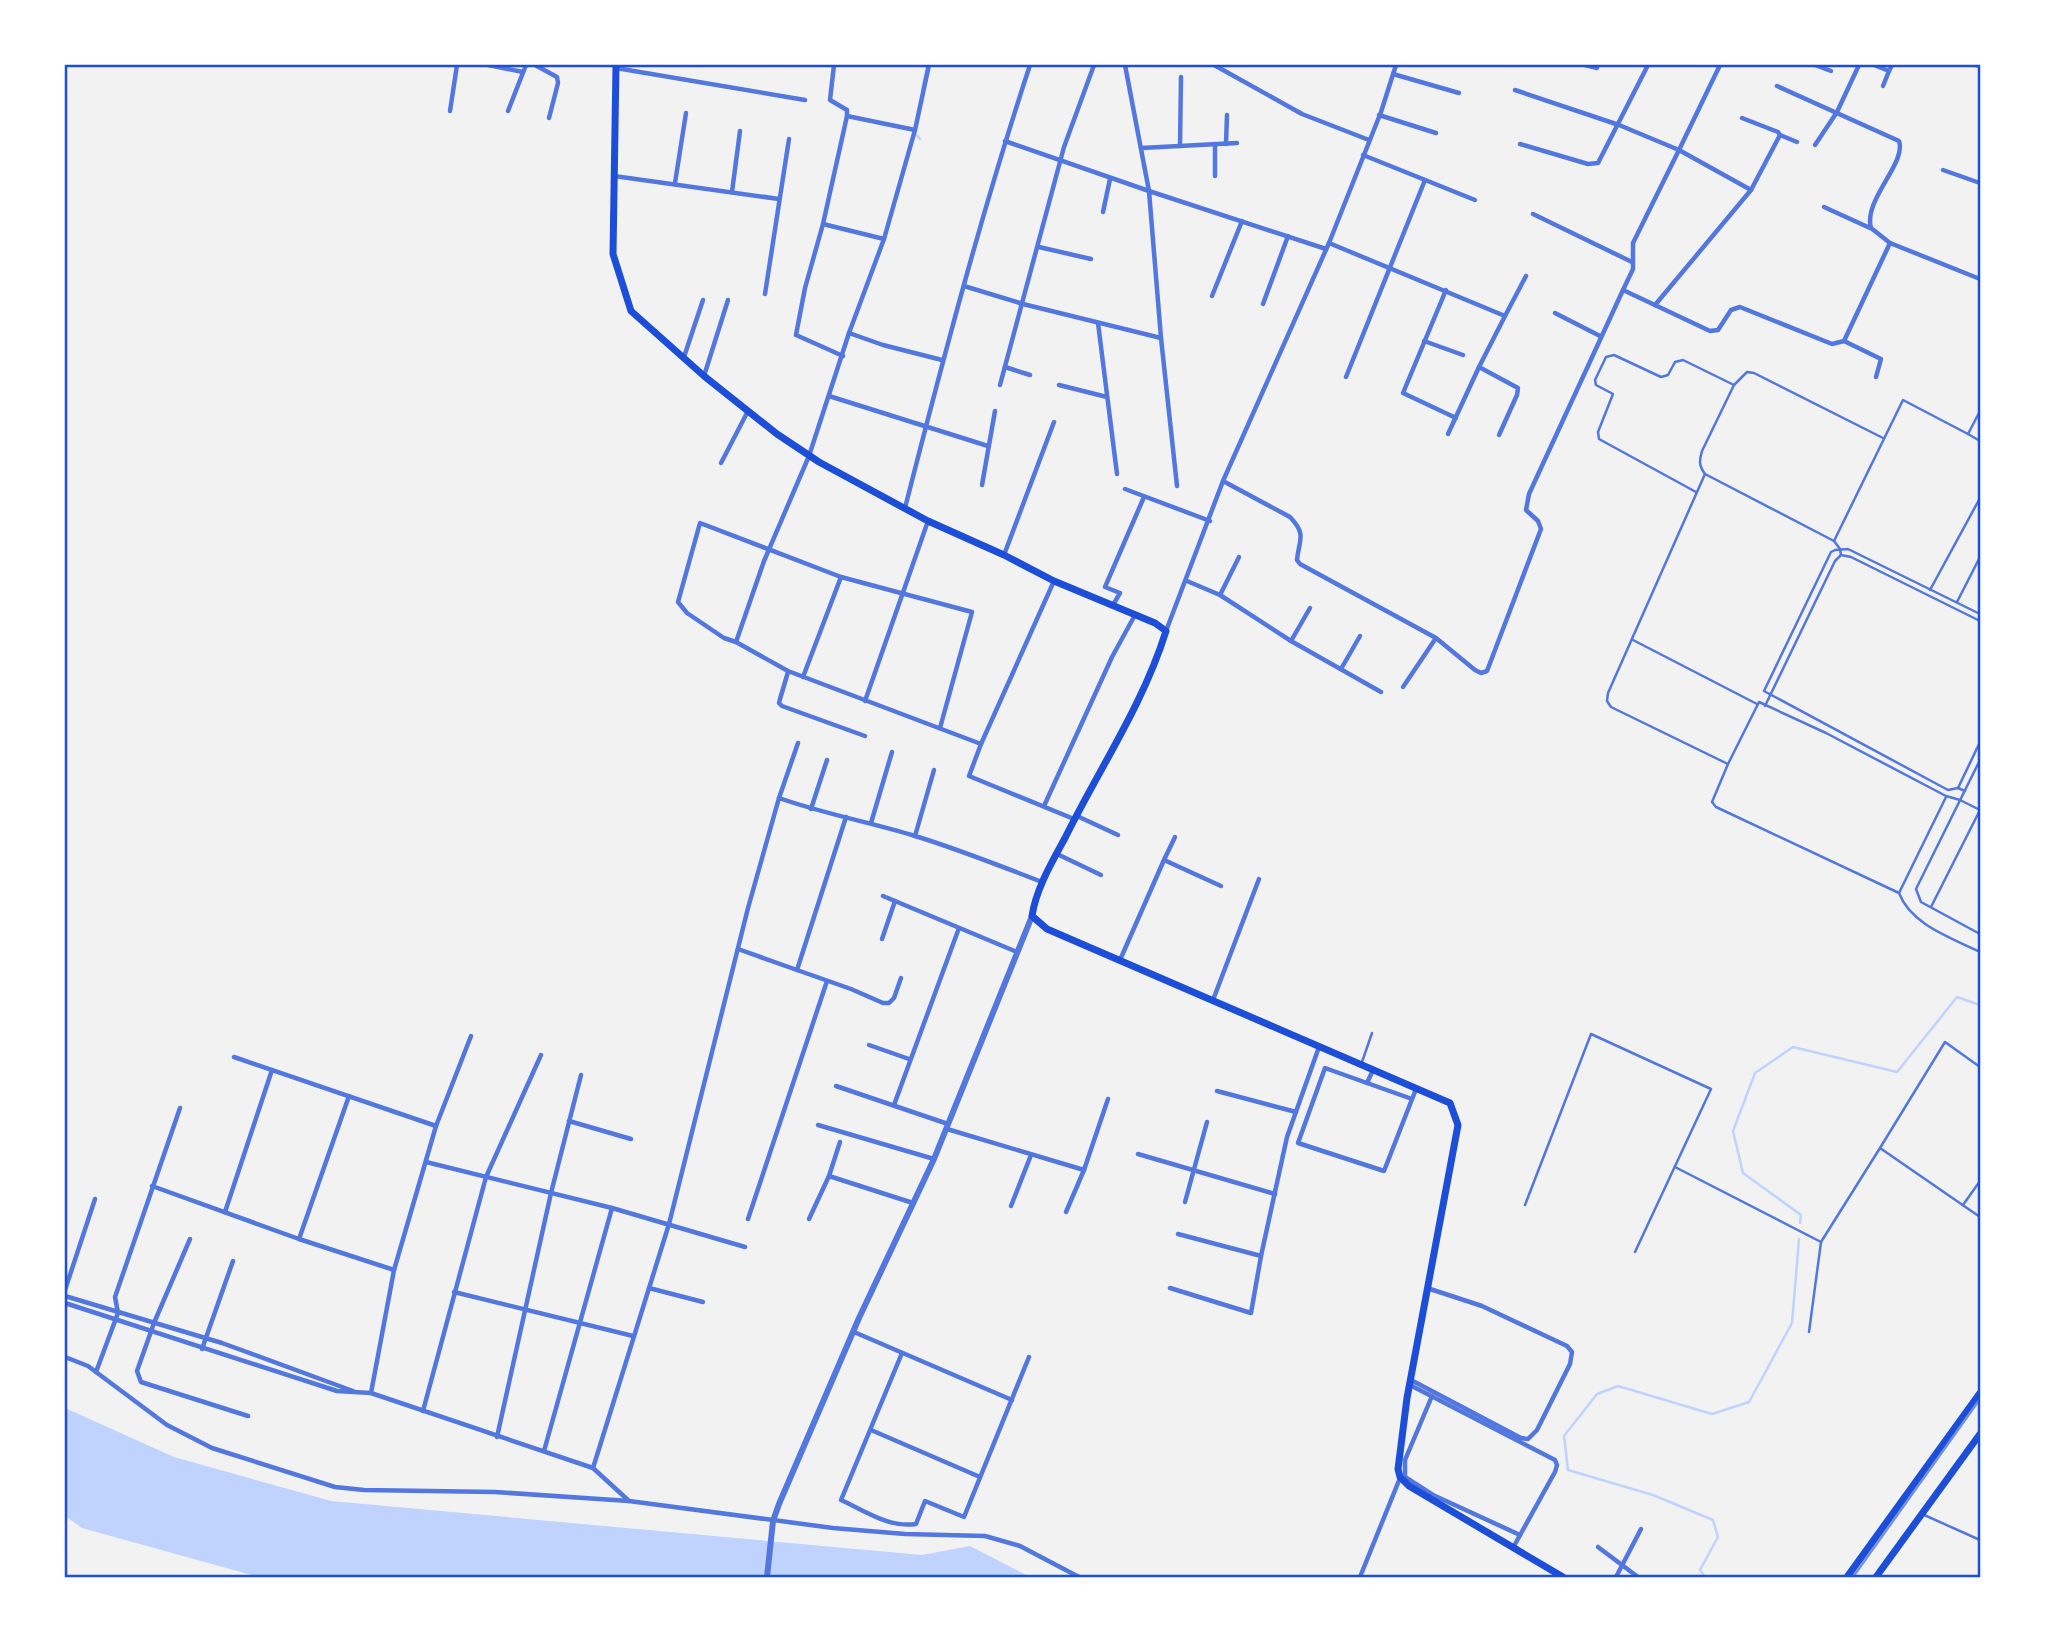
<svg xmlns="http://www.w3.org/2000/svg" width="2045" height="1642" font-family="Georgia,serif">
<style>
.water{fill:#bfd3fe}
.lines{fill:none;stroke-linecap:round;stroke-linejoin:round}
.stream{stroke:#bfd3fe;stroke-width:2.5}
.service{stroke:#5277de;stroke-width:2.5}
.minor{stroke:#5277de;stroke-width:4.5}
.tertiary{stroke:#5277de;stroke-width:6}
.secondary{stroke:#1d4ed8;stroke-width:7}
.primary{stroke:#1d4ed8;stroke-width:7}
.rail{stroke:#7290e2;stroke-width:2.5}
.neatline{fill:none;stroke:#1d4ed8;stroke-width:2.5}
</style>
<rect width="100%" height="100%" fill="#f2f2f2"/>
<path class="water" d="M65,1408L174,1457L331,1501L922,1555L970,1546L1030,1577H259L82,1528L65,1516Z"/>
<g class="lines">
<g class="stream">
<path d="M922,89L927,65"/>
<path d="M915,133L920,139"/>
<path d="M1800,1223L1801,1215L1743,1173L1733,1131L1755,1073L1793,1047L1897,1072L1957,997L1980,1005"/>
<path d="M1705,1577L1700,1570L1718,1537L1713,1520L1653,1495L1568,1470L1564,1436L1597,1394L1618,1386L1712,1414L1749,1402L1792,1323L1799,1239"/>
</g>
<g class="service">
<path d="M1968,434L1980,441"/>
<path d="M1705,474L1608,693L1607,701L1611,707L1728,764L1759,702L1826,733L1946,796L1960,800L1980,810"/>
<path d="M1696,492L1599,439L1598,432L1613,394L1596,385L1595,380L1606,357L1614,355L1661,377L1668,375L1675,362L1683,360L1734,385"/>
<path d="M1834,541L1705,474C1699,466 1699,461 1702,451L1734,385L1747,372L1754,373L1883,438"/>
<path d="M1841,555L1840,549L1834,541L1903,400L1968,434L1980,411"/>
<path d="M1930,590L1980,498"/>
<path d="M1957,602L1980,557"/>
<path d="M1633,640L1757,704"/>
<path d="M1765,706L1835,561L1841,555L1851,557L1980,621"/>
<path d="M1980,760L1916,889L1921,902L1980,934"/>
<path d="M1728,764L1712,802L1716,807L1899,893"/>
<path d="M1958,788L1980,742"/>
<path d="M1965,791L1958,788L1948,790L1764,691L1831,552L1835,550L1848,549L1980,614"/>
<path d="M1946,797L1899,893C1911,925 1952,938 1980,952"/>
<path d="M1931,907L1980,810"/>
<path d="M1362,1062L1372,1033"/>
<path d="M1880,1148L1945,1042L1980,1067"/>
<path d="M1675,1167L1821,1242L1809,1332"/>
<path d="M1525,1205L1591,1034L1711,1089L1635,1252"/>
<path d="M1963,1205L1980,1181"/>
<path d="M1821,1242L1880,1148L1980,1217"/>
<path d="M1922,1514L1980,1540"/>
</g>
<g class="minor">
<path d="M488,65L523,72"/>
<path d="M535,65L557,77L558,83L549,118"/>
<path d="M834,65L830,100L847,110V116L823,224L805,288L796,335L843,356"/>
<path d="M1214,65L1302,114L1369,140"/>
<path d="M1585,65L1597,68"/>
<path d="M1815,65L1831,71"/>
<path d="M1874,65L1889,71L1892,65"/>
<path d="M1976,65L1980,66"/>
<path d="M616,68L805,100"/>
<path d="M1393,74L1459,93"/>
<path d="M1777,86L1899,141C1907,163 1863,200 1871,228L1890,243L1980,279"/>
<path d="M1883,86L1889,71"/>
<path d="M1515,90L1619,125L1679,150L1633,243V269L1623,290"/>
<path d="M450,111L457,65"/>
<path d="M508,111L526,65"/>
<path d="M1379,115L1436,133"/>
<path d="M847,116L915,130"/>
<path d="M1742,118L1778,132L1780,135L1751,190"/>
<path d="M1780,135L1797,142"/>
<path d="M1005,141L1149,191L1125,65"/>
<path d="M1215,144V176"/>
<path d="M1226,144L1227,115"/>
<path d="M1520,144L1588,164L1598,163L1648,65"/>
<path d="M1815,145L1837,112L1859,65"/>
<path d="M1180,146L1181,77"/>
<path d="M1141,148L1237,143"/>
<path d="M1363,155L1475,200"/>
<path d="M1943,170L1980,183"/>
<path d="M614,176L779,199"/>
<path d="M675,183L686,113"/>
<path d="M732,192L740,131"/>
<path d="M1824,207L1870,228"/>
<path d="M1103,212L1110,179"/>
<path d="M1533,214L1632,262"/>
<path d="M823,224L884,239"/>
<path d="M1329,243L1505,316L1526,276"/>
<path d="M1039,247L1091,259"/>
<path d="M964,286L1023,304L1161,338"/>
<path d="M1446,290L1403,393L1456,418"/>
<path d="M765,294L789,139"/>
<path d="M1212,296L1242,221"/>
<path d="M1263,304L1288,236"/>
<path d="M1655,305L1751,190L1679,150L1720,65"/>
<path d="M1555,313L1600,336"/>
<path d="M1098,323L1117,474"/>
<path d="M849,333L883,345L942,360"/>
<path d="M1424,341L1463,355"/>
<path d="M1844,341L1881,359L1876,377"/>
<path d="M684,357L703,300"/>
<path d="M1005,367L1030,375"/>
<path d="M704,376L728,300"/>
<path d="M1346,377L1425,180"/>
<path d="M1000,385L1064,147L1094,65"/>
<path d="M1059,385L1107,397"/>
<path d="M829,396L988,446"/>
<path d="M1448,434L1479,367"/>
<path d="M1499,435L1517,395L1518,388L1479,367L1505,316"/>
<path d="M721,463L748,411"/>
<path d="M1223,481L1290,517C1307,535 1299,539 1297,560L1300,564L1436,638L1475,670L1481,673L1487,671L1541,529L1538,521L1526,510L1529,494L1623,290L1710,331L1718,330L1731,310L1740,307L1832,344L1844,341L1890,243"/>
<path d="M982,485L995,411"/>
<path d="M1177,486L1161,338L1149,191L1326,249"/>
<path d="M1125,489L1210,521"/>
<path d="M905,508C943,359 982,211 1030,65"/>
<path d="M1004,555L1054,422"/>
<path d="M1187,581L1220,595L1291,641L1381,692"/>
<path d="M1220,595L1239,557"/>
<path d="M1113,605L1120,593L1105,587L1144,497"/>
<path d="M1166,631L1223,481L1329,243L1381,112L1396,65"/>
<path d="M1291,641L1310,608"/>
<path d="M736,642L764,561L809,456L849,333L884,239L915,130L929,65"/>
<path d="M1341,669L1360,636"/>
<path d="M788,672L780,699L779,703L782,706L865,736"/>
<path d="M803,677L841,577"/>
<path d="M1403,687L1436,638"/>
<path d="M865,701L928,521"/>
<path d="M940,728L972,612L841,577L700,523L678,602L687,613L724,638L736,642L788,671L981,744L969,776L1074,819"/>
<path d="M981,744L1054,581"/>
<path d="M779,798L798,743"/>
<path d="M1044,806L1112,657L1135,615"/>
<path d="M811,809L827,760"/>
<path d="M1077,816L1118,835"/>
<path d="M846,817L797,970L851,989L883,1003H889L894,998L901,978"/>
<path d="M871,823L892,752"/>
<path d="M915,836L934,770"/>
<path d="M1057,854L1101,875"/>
<path d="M1164,860L1175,837"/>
<path d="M883,896L1017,952"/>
<path d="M882,939L895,901"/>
<path d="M738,949L797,970"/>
<path d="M1120,960L1164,860L1221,886"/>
<path d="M1213,1000L1259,879"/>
<path d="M869,1045L909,1059"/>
<path d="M234,1057L436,1126"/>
<path d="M1373,1070L1367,1083L1325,1068L1298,1143L1384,1171L1416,1089"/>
<path d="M1367,1083L1412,1099"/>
<path d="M836,1086L948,1124"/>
<path d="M1217,1091L1296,1112"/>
<path d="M894,1105L959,928"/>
<path d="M569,1121L631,1139"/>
<path d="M818,1125L934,1159"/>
<path d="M947,1129L1084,1170L1108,1099"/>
<path d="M1138,1154L1275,1194"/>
<path d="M426,1162L612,1208L745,1247"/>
<path d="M829,1176L913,1203"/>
<path d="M152,1186L299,1239L394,1270"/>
<path d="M1185,1202L1207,1122"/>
<path d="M1011,1206L1031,1155"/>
<path d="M225,1212L272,1070"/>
<path d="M1066,1212L1084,1170"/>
<path d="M748,1219L827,981"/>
<path d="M809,1219L829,1176L840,1142"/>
<path d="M1178,1234L1261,1256"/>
<path d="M190,1239L154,1323L137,1371L141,1382L248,1416"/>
<path d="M299,1239L349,1096"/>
<path d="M649,1288L703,1302"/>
<path d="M1170,1288L1251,1313L1261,1256L1287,1137L1319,1047"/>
<path d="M65,1290L95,1199"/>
<path d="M454,1292L633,1336"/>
<path d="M65,1296L222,1343L353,1391"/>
<path d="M65,1303L337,1391L371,1393L593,1468L629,1501L833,1528L905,1534L985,1536L1020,1546L1079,1577"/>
<path d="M854,1332L1012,1400"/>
<path d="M202,1349L233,1261"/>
<path d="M902,1353L841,1500C865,1511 889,1528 916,1524L925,1501L964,1517L1029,1357"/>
<path d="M65,1357L88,1366L167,1425L212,1448L335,1487L364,1490L495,1492L629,1501"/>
<path d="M96,1372L118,1313L115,1297L180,1108"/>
<path d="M1411,1380L1521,1438L1528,1439L1537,1430L1570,1364L1572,1352L1567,1346L1482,1306L1427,1288"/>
<path d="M1410,1385L1555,1460L1557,1465L1555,1472L1514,1546"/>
<path d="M371,1393L394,1270L436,1126L471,1036"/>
<path d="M1432,1396L1405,1460V1477L1433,1495L1520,1535"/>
<path d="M423,1411L486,1177L541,1055"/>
<path d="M871,1430L980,1477"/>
<path d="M497,1437L551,1193L581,1075"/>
<path d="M544,1451L612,1208"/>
<path d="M593,1468L669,1224L748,908L779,798C824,814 870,822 915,836C958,849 1000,866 1042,882"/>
<path d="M1598,1547L1638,1577"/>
<path d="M1360,1577L1400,1478"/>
<path d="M1616,1577L1641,1529"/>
</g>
<path class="tertiary" d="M767,1577L773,1521L779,1504L859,1318L934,1159L1032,916"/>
<path class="secondary" d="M616,65L613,254L631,311L704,376L777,434L819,462L928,521L1004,555L1054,581L1155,623L1166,631C1143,705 1099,769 1065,838C1052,862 1036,889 1032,916L1047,929L1450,1103L1458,1125L1407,1398L1398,1469L1400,1477L1409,1486L1563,1577"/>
<g class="primary">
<path d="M1847,1577L1980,1393"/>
<path d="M1876,1577L1980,1434"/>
</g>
<path class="rail" d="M1853,1577L1980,1399"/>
</g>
<rect width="2045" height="1642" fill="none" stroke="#ffffff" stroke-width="133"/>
<rect x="66" y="66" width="1913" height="1510" class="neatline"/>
</svg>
